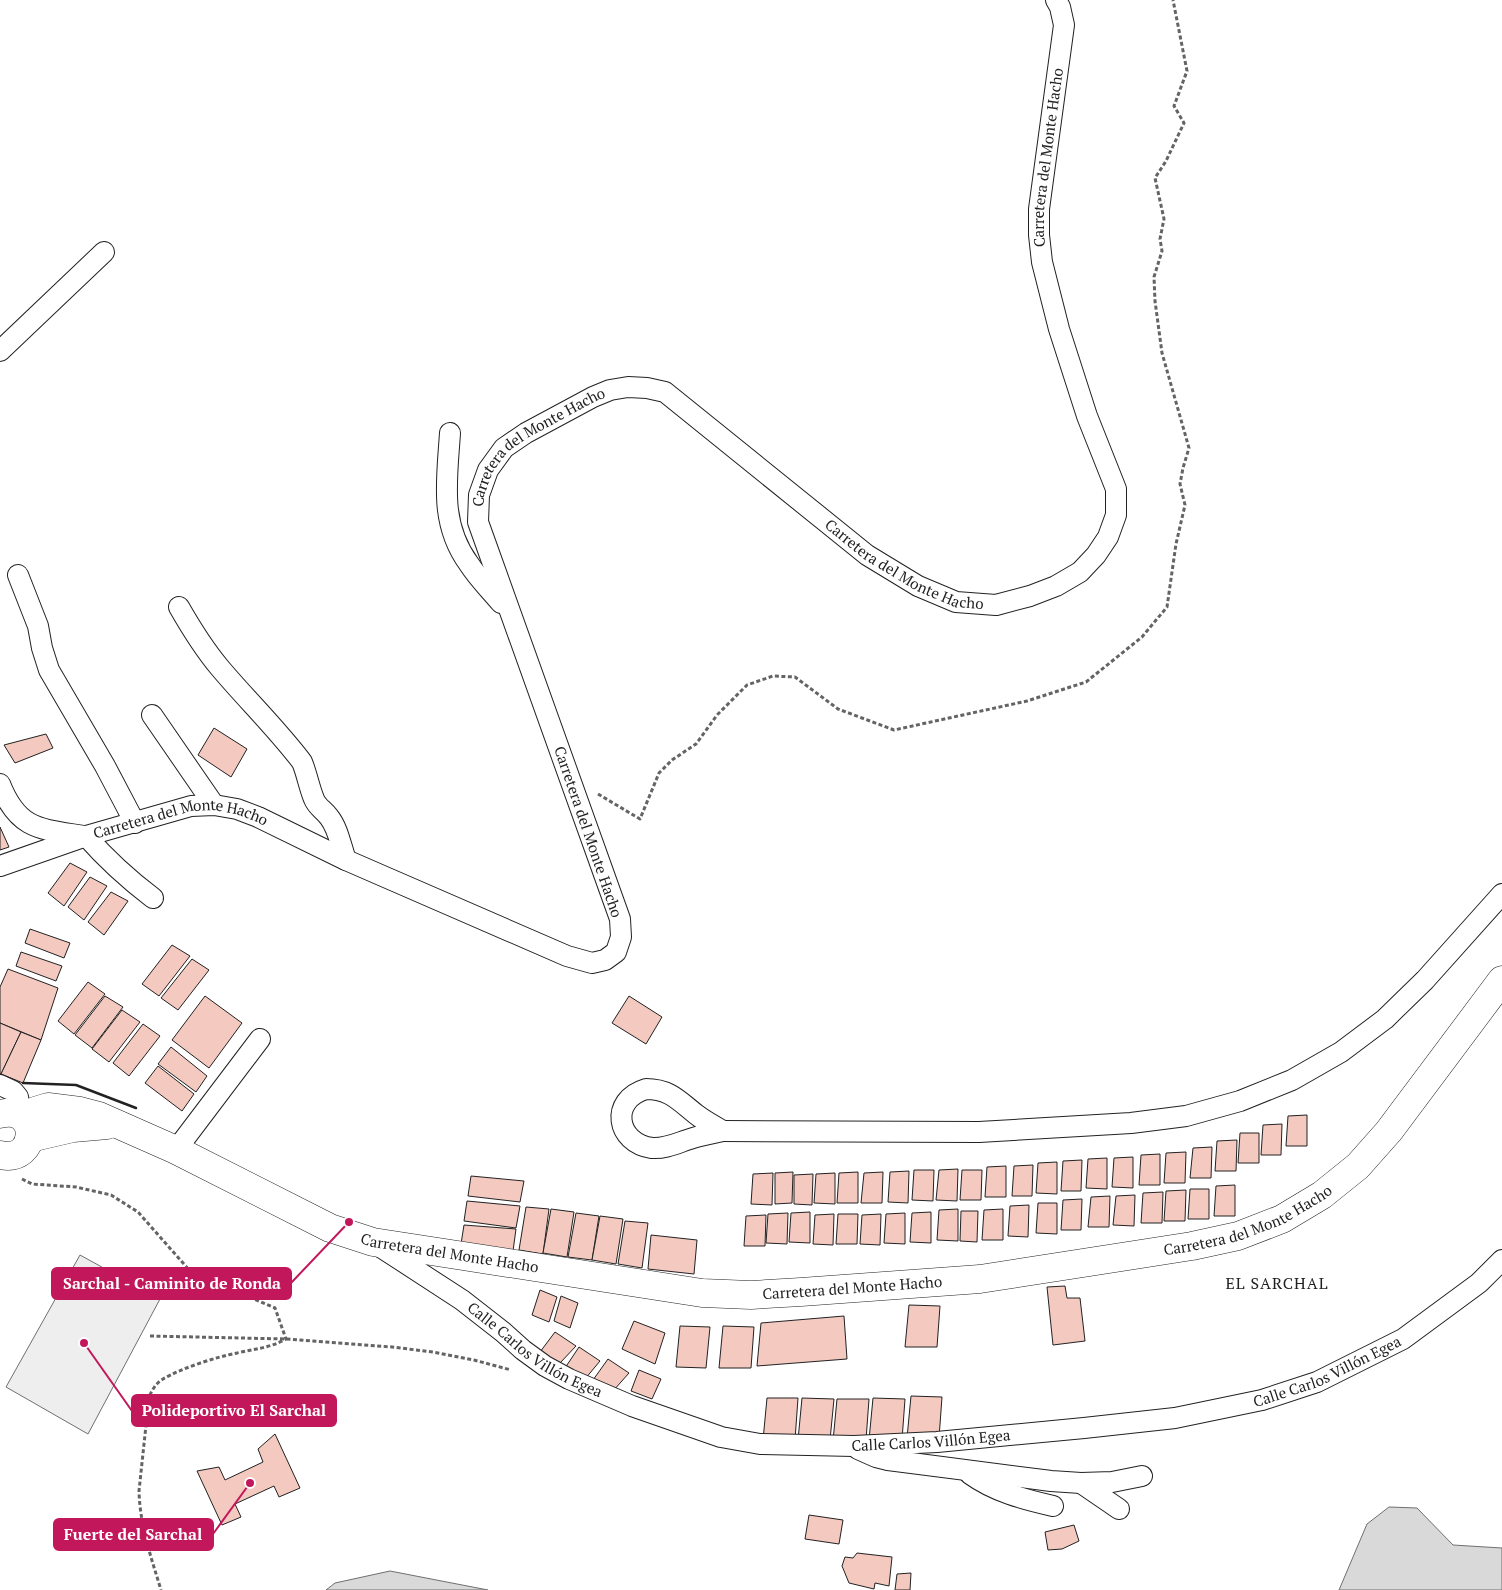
<svg xmlns="http://www.w3.org/2000/svg" width="1502" height="1590" font-family="'PT Serif',serif">
<style>
.green{fill:#eee;stroke:#6f6f6f}
.water{fill:#d9d9d9;stroke:#6f6f6f}
.building{fill:#f3c9c0;stroke:#222}
.lines{fill:none;stroke-linecap:round;stroke-linejoin:round}
.minor-casing{stroke:#222;stroke-width:22}
.secondary-casing{stroke:#222;stroke-width:29}
.path{stroke:#646464;stroke-width:3;stroke-dasharray:4 2.5;stroke-linecap:butt}
.minor{stroke:#fff;stroke-width:20}
.secondary{stroke:#fff;stroke-width:28}
.wall{stroke:#222;stroke-width:2.5}
.labels{text-anchor:middle;stroke-width:4;stroke-linejoin:round;paint-order:stroke}
.street-label{font-size:15px;fill:#222;stroke:#fff}
.neighbourhood-label{font-size:16px;letter-spacing:1px;fill:#222;stroke:#fff}
.leader{fill:none;stroke:#c2185b;stroke-width:2}
.callout-dot{fill:#c2185b;stroke:#fff;stroke-width:2}
.callout{fill:#c2185b;stroke:#c2185b;stroke-width:2}
.callout-label{font-size:16px;text-anchor:middle;font-weight:bold;fill:#fff}
</style>
<rect width="100%" height="100%" fill="#fff"/>
<path class="green" d="M80,1255L160,1299L88,1434L6,1387Z"/>
<g class="water">
<path d="M1389,1507L1417,1508L1453,1545L1502,1548V1590H1339L1367,1524Z"/>
<path d="M390,1571L488,1590H326L335,1583Z"/>
</g>
<g class="building">
<path d="M214,728L247,749L231,777L198,755Z"/>
<path d="M46,734L53,748L15,763L4,745Z"/>
<path d="M0,827L9,847L0,850Z"/>
<path d="M70,863L87,872L64,906L48,893Z"/>
<path d="M90,877L107,886L84,920L68,907Z"/>
<path d="M111,892L128,901L104,935L88,922Z"/>
<path d="M30,929L70,943L64,958L25,943Z"/>
<path d="M172,945L190,956L159,996L142,984Z"/>
<path d="M21,952L62,966L56,981L16,966Z"/>
<path d="M192,959L209,970L178,1010L161,998Z"/>
<path d="M8,969L58,988L41,1040L0,1023V987Z"/>
<path d="M88,982L105,994L74,1034L58,1021Z"/>
<path d="M105,996L123,1007L92,1048L75,1035Z"/>
<path d="M205,996L242,1023L209,1068L172,1040Z"/>
<path d="M629,996L662,1017L646,1044L612,1023Z"/>
<path d="M122,1010L140,1022L109,1062L92,1049Z"/>
<path d="M0,1023L21,1032L1,1074H0Z"/>
<path d="M143,1024L160,1036L129,1076L113,1063Z"/>
<path d="M21,1032L41,1040L23,1083L1,1074Z"/>
<path d="M171,1047L207,1076L196,1092L158,1064Z"/>
<path d="M158,1066L194,1094L182,1111L145,1083Z"/>
<path d="M1307,1115V1146H1286L1288,1116Z"/>
<path d="M1282,1124L1281,1155H1261L1263,1125Z"/>
<path d="M1240,1133H1259V1163H1238Z"/>
<path d="M1237,1140L1236,1171H1215L1217,1141Z"/>
<path d="M1212,1147L1211,1178H1190L1193,1148Z"/>
<path d="M1186,1152L1185,1183H1164L1166,1153Z"/>
<path d="M1160,1154V1185H1139L1141,1155Z"/>
<path d="M1133,1157V1188L1112,1187L1114,1158Z"/>
<path d="M1107,1158V1189L1086,1188L1088,1159Z"/>
<path d="M1082,1160L1081,1191H1061L1063,1161Z"/>
<path d="M1057,1162V1194L1036,1193L1038,1163Z"/>
<path d="M1033,1165L1032,1196H1012L1014,1166Z"/>
<path d="M1006,1166V1197H985L987,1167Z"/>
<path d="M958,1169L957,1201L936,1200L939,1170Z"/>
<path d="M914,1170H934L933,1201L912,1200Z"/>
<path d="M962,1170H982L981,1200H960Z"/>
<path d="M909,1171L908,1203L888,1202L890,1172Z"/>
<path d="M793,1172L792,1203L775,1204V1173Z"/>
<path d="M858,1172V1203H837L839,1173Z"/>
<path d="M883,1172L882,1203H861L864,1173Z"/>
<path d="M773,1173L772,1205L751,1204L753,1174Z"/>
<path d="M835,1173V1204L814,1203L816,1174Z"/>
<path d="M813,1174L812,1205L794,1204V1175Z"/>
<path d="M471,1176L524,1181L520,1202L468,1196Z"/>
<path d="M1235,1185V1216H1214L1216,1186Z"/>
<path d="M1190,1189H1209V1219H1188Z"/>
<path d="M1186,1190L1185,1221H1164L1166,1191Z"/>
<path d="M1163,1192L1162,1223H1141L1143,1193Z"/>
<path d="M1135,1195L1134,1226L1113,1225L1116,1196Z"/>
<path d="M1110,1196L1109,1227H1088L1091,1197Z"/>
<path d="M1082,1199L1081,1230H1061L1063,1200Z"/>
<path d="M467,1201L520,1206L516,1228L464,1221Z"/>
<path d="M1038,1203H1057V1234L1036,1233Z"/>
<path d="M1029,1205L1028,1237L1008,1236L1010,1206Z"/>
<path d="M526,1207L549,1209L543,1254L519,1250Z"/>
<path d="M551,1209L574,1212L567,1257L543,1253Z"/>
<path d="M958,1209V1241L937,1240L939,1210Z"/>
<path d="M1003,1209V1240H982L984,1210Z"/>
<path d="M961,1211H978L977,1242L960,1241Z"/>
<path d="M810,1212V1243L789,1242L791,1213Z"/>
<path d="M931,1212V1243L910,1242L912,1213Z"/>
<path d="M576,1213L599,1216L592,1260L568,1257Z"/>
<path d="M788,1213L787,1244L766,1243L768,1214Z"/>
<path d="M905,1213V1244L884,1243L886,1214Z"/>
<path d="M834,1214L833,1245L813,1244L815,1215Z"/>
<path d="M838,1214H858L857,1244H836Z"/>
<path d="M881,1214L880,1245L860,1244L862,1215Z"/>
<path d="M766,1215L765,1246H744L746,1216Z"/>
<path d="M600,1216L623,1219L616,1264L592,1260Z"/>
<path d="M625,1221L648,1223L642,1268L618,1264Z"/>
<path d="M464,1225L516,1229L513,1251L461,1244Z"/>
<path d="M651,1235L697,1240L694,1274L648,1269Z"/>
<path d="M1065,1286L1067,1298H1080L1085,1341L1053,1345L1047,1287Z"/>
<path d="M540,1290L557,1297L549,1322L532,1315Z"/>
<path d="M561,1296L578,1303L570,1328L554,1321Z"/>
<path d="M909,1305L940,1306L937,1347H905Z"/>
<path d="M844,1316L847,1359L757,1366L761,1323Z"/>
<path d="M634,1321L665,1333L655,1364L622,1349Z"/>
<path d="M680,1326L710,1327L706,1368L676,1367Z"/>
<path d="M723,1326L754,1327L751,1368H719Z"/>
<path d="M555,1332L576,1346L560,1363L540,1352Z"/>
<path d="M579,1347L600,1361L585,1379L565,1368Z"/>
<path d="M608,1359L629,1373L613,1391L593,1380Z"/>
<path d="M639,1370L661,1379L652,1399L631,1391Z"/>
<path d="M911,1396L942,1397L939,1438H907Z"/>
<path d="M767,1398H798L795,1440H763Z"/>
<path d="M802,1398L834,1399L830,1440H798Z"/>
<path d="M873,1398L905,1399L902,1440H869Z"/>
<path d="M837,1399H869L866,1440L833,1441Z"/>
<path d="M275,1434L300,1488L279,1497L274,1486L235,1504L241,1517L222,1525L197,1471L219,1467L225,1480L263,1462L258,1449Z"/>
<path d="M809,1515L843,1520L839,1544L805,1539Z"/>
<path d="M1074,1525L1079,1541L1062,1549L1048,1550L1045,1532Z"/>
<path d="M857,1553L892,1557L889,1586L875,1583L874,1589L849,1583L842,1566L845,1557L853,1558Z"/>
<path d="M911,1573L910,1590H895L897,1574Z"/>
</g>
<g class="lines">
<g class="minor-casing">
<g id="minor">
<path d="M0,351L104,252"/>
<path d="M450,433C447,480 439,523 469,564C478,578 490,590 501,603"/>
<path d="M18,575L38,626L42,648L49,670L105,766L135,823"/>
<path d="M179,607C191,628 204,649 220,668C247,700 277,729 302,762C307,774 309,787 314,799C317,807 324,810 329,817C338,828 341,846 346,860"/>
<path d="M152,715L214,805"/>
<path d="M0,784C18,830 40,829 84,836"/>
<path d="M86,836C107,860 128,879 153,898"/>
<path id="s1" d="M0,866L86,836L191,806L214,805L237,809L258,817L346,860L567,956L592,963L605,960L616,952L621,937L620,919L478,522L479,495L488,470L504,448L526,433L593,397L610,390L628,387L647,388L665,392L867,555L918,586L956,602L996,605L1030,596L1056,586L1080,572L1096,555L1108,537L1116,515V489L1087,416L1059,329L1042,262L1039,235V209L1064,25L1060,7L1056,0"/>
<path d="M0,1085L13,1091L18,1097L19,1103L14,1113"/>
<path d="M646,1089C670,1089 679,1101 697,1115C705,1121 714,1126 723,1131C713,1133 703,1135 693,1138C679,1142 667,1149 652,1148C616,1143 609,1100 646,1089Z"/>
<path d="M723,1131L979,1132L1131,1123L1186,1116L1240,1101L1292,1080L1341,1052L1385,1019L1425,980L1502,894"/>
<path d="M176,1150L260,1039"/>
<path id="s2" d="M379,1246L462,1300L503,1332L523,1350L545,1366L569,1379L632,1406L721,1437L760,1444L854,1446L937,1442L1084,1428L1175,1418L1262,1400L1317,1382L1403,1339L1479,1283L1502,1260"/>
<path d="M858,1449L876,1457L888,1460L1051,1481L1081,1483L1112,1482L1142,1476"/>
<path d="M970,1474C995,1492 1023,1499 1053,1506"/>
<path d="M1081,1483L1119,1509"/>
</g>
</g>
<g class="secondary-casing">
<g id="secondary">
<path d="M0,1114C40,1104 39,1164 0,1155"/>
<path id="s3" d="M24,1118L35,1111L48,1107L80,1111L99,1116L176,1150L330,1228L373,1242L702,1293L751,1295L801,1292L980,1279L1192,1246L1238,1236L1282,1219L1322,1195L1358,1166L1389,1131L1502,980"/>
<path d="M30,1138L73,1128L107,1125"/>
</g>
</g>
<g class="path">
<path d="M598,794L640,819L659,773L672,760L696,744L717,715L747,685L773,676L795,677L838,709L894,730L1027,701L1086,682L1142,637L1167,607L1176,544L1185,505L1180,484L1183,468L1189,448L1162,353L1155,301L1154,277L1162,251L1160,239L1164,219L1155,178L1166,161L1184,123L1174,106L1187,71L1173,0"/>
<path d="M22,1179L32,1184L76,1187L111,1195L138,1212L191,1272L275,1308L286,1339C270,1348 254,1349 237,1353C216,1357 182,1368 163,1379C156,1383 152,1390 149,1397L139,1491C140,1526 151,1557 161,1590"/>
<path d="M150,1336L286,1339L392,1347L433,1352L474,1360L511,1370"/>
</g>
<use href="#minor" class="minor"/>
<use href="#secondary" class="secondary"/>
<path class="wall" d="M23,1083L76,1085L136,1108"/>
</g>
<g class="labels">
<g class="street-label">
<text dy="5" stroke="none"><textPath href="#s1" startOffset="2304">Carretera del Monte Hacho</textPath></text>
<text dy="5" stroke="none"><textPath href="#s1" startOffset="1222">Carretera del Monte Hacho</textPath></text>
<text dy="5" stroke="none"><textPath href="#s1" startOffset="1672">Carretera del Monte Hacho</textPath></text>
<text dy="5" stroke="none"><textPath href="#s1" startOffset="189">Carretera del Monte Hacho</textPath></text>
<text transform="translate(588 832) rotate(71)" y="5">Carretera del Monte Hacho</text>
<text dy="5" stroke="none"><textPath href="#s3" startOffset="1268">Carretera del Monte Hacho</textPath></text>
<text dy="5" stroke="none"><textPath href="#s3" startOffset="458">Carretera del Monte Hacho</textPath></text>
<text dy="5" stroke="none"><textPath href="#s3" startOffset="864">Carretera del Monte Hacho</textPath></text>
<text dy="5" stroke="none"><textPath href="#s2" startOffset="188">Calle Carlos Villón Egea</textPath></text>
<text dy="5" stroke="none"><textPath href="#s2" startOffset="1011">Calle Carlos Villón Egea</textPath></text>
<text dy="5" stroke="none"><textPath href="#s2" startOffset="606">Calle Carlos Villón Egea</textPath></text>
</g>
<g class="neighbourhood-label">
<text x="1277" y="1289">EL SARCHAL</text>
</g>
</g>
<path class="leader" d="M349 1222L291 1283M84 1343L132 1411M250 1483L213 1534"/>
<g class="callout-dot">
<circle cx="349" cy="1222" r="5"/>
<circle cx="84" cy="1343" r="5"/>
<circle cx="250" cy="1483" r="5"/>
</g>
<g class="callout">
<rect x="52" y="1268" width="239" height="31" rx="5"/>
<rect x="132" y="1395" width="204" height="31" rx="5"/>
<rect x="54" y="1519" width="159" height="31" rx="5"/>
</g>
<g class="callout-label">
<text x="172" y="1289">Sarchal - Caminito de Ronda</text>
<text x="234" y="1416">Polideportivo El Sarchal</text>
<text x="133" y="1540">Fuerte del Sarchal</text>
</g>
</svg>
